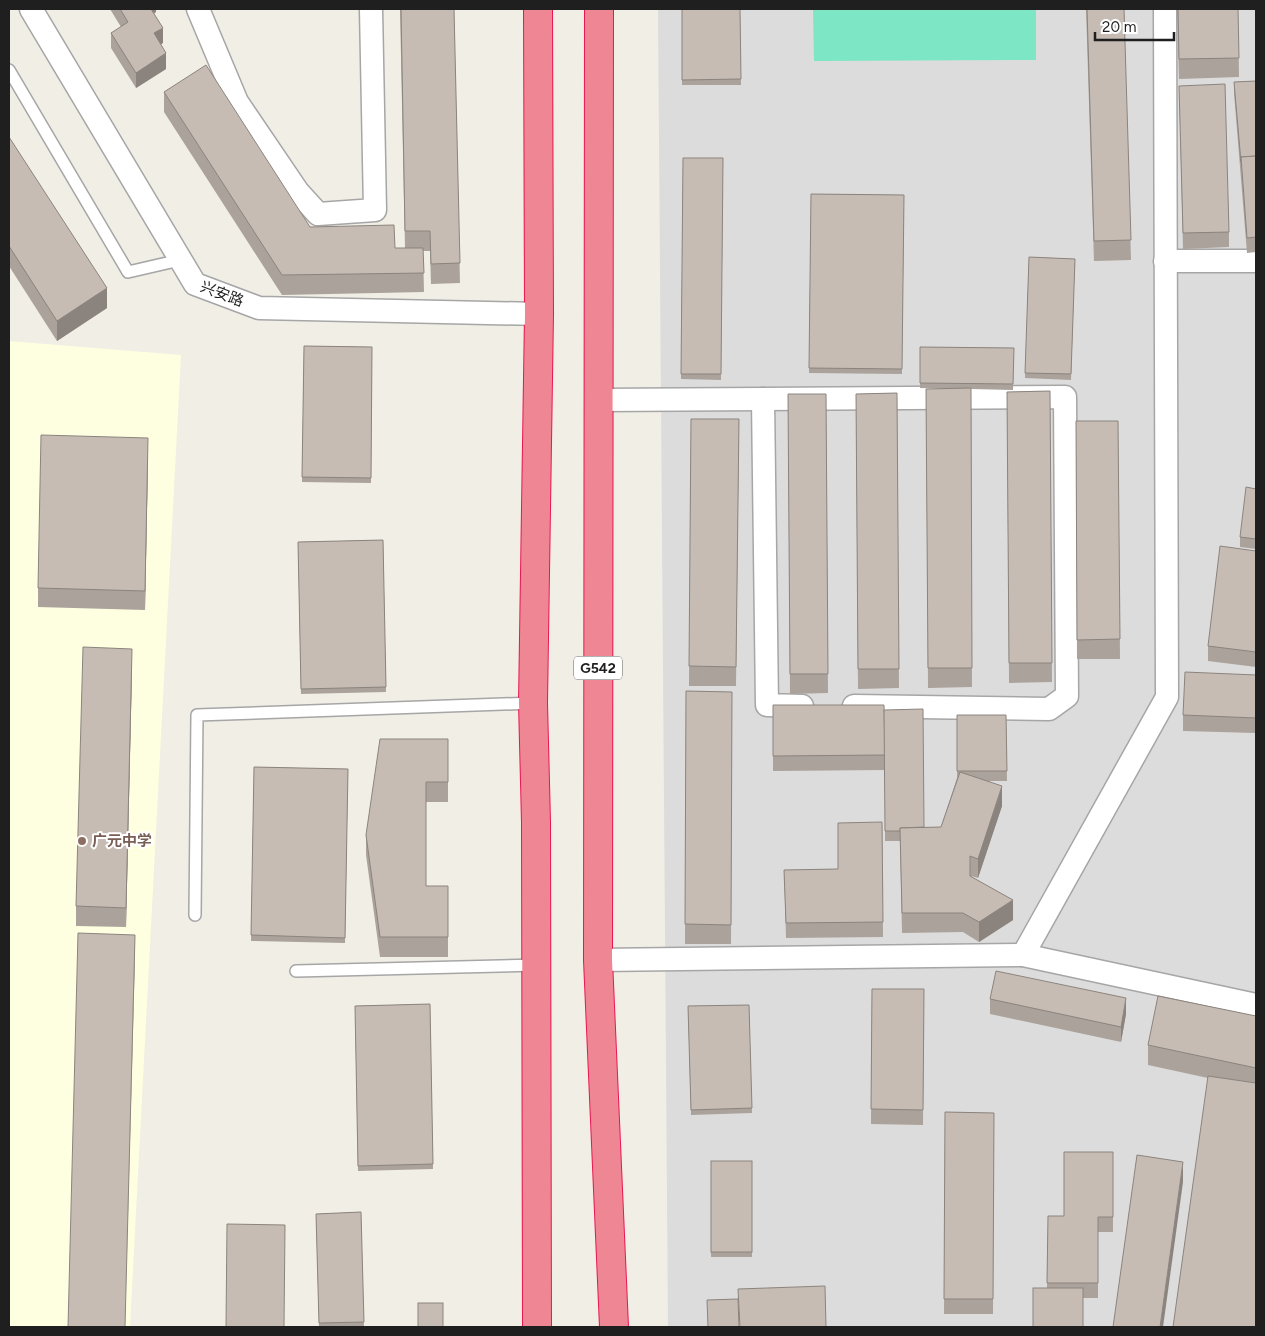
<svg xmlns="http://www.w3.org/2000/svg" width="1265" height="1336" font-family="Figtree,'Noto Sans SC',sans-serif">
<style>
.residential{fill:#dddcdc}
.education{fill:#fdffe0}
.pitch{fill:#7de6c5}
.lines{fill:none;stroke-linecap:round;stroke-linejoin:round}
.lane-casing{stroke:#a6a6a6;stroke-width:14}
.street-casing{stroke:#a6a6a6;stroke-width:25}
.highway-casing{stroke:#e91751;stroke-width:30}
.lane{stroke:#fff;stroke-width:11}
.street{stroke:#fff;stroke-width:22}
.highway{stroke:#ee8793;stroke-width:28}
.wall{fill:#aaa29b}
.shaded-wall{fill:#8b847e}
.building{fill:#c6bcb4;stroke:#8b847e}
.education-dot{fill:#8d6e63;stroke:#fff;stroke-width:2}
.labels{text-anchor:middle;stroke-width:4;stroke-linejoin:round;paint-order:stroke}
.shield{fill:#fff;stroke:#626262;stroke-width:1}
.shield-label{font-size:14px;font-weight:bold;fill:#1f1f1f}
.street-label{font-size:15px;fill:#1f1f1f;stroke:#fff}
.education-label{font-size:15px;font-weight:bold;fill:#785e54;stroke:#fff;text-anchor:start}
</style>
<rect width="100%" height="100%" fill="#f1eee5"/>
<path class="residential" d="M658,9H1256V1327H668Z"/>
<path class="education" d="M9,341L181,355L130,1327H9Z"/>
<path class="pitch" d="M813,9H1036V60L814,61Z"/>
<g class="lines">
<g class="lane-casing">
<g id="lane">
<path d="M9,70L128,272L180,260"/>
<path d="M195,915L197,715L533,703"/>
<path d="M296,971L537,965"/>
</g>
</g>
<g class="street-casing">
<g id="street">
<path d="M31,9L195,284L259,308L539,314"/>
<path d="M198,9L237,102L298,192L318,214L375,210L371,9"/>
<path d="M1165,261H1256"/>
<path d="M763,399L767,705L802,706"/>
<path d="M599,400L1065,397L1067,696L1049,709L854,706"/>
<path d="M1023,955L1167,697L1165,9"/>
<path d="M598,960L1023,955L1256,1005"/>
</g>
</g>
<g class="highway-casing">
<g id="highway">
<path d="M599,9L598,960L614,1327"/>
<path d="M537,1327L536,822L533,703L539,314L538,9"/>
</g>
</g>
<use href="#lane" class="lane"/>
<use href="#street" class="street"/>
<use href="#highway" class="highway"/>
</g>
<g class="wall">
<path d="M110,9H156V12L154,13L163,43L161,44L166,69L136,88L111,48V33L121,27Z"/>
<path d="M400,9H454L460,283L431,284L430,251H423L424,292L282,295L164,112V92L310,227L395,248H405Z"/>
<path d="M682,9H740L741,85H682Z"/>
<path d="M1086,9H1124L1131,260L1094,261Z"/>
<path d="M1177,9H1238L1239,77L1179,79Z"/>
<path d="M1256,81V252L1247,253L1234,93V82Z"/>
<path d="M1179,86L1229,232V247L1183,249Z"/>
<path d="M9,137L107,308L57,341L9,266Z"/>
<path d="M683,158H723L721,380L681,379Z"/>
<path d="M811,194L904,195L902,374L809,373Z"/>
<path d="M1029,257L1075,259L1071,380L1025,378Z"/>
<path d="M304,346L372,347L371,483L302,482Z"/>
<path d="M920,347L1014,348L1013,390L971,389L972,687L928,688L926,389H949L920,388Z"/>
<path d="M1050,391L1052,682L1009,683L1007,392Z"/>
<path d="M897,393L899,688L858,689L856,394Z"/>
<path d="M788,394H826L828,693L790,694Z"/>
<path d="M691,419H739L736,686H689Z"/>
<path d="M1076,421H1118L1120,659H1077Z"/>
<path d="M148,458L145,610L38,607V588Z"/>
<path d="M1256,489V549L1240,547V537Z"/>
<path d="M383,540L386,692L301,694L298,542Z"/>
<path d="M1256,551V667L1208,661V646Z"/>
<path d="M132,668L126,927L76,926V906Z"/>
<path d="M1256,675V733L1183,731V715Z"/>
<path d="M686,691L732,692L731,944H685Z"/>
<path d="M773,705L884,710L924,827H941L957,778V715H1006L1007,781H989L1002,806L978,878L971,876L1013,920L979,942L963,932L902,933L900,841H885V770L773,771Z"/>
<path d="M448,739V802H426V886H448V957H380L366,855V835Z"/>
<path d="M254,767L348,769L345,943L251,941Z"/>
<path d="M882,822L883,937L786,938L784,870L838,869Z"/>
<path d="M872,989H924L923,1125L871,1124Z"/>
<path d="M990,999L1126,1014L1121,1042L990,1014Z"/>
<path d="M430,1004L433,1169L358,1171L355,1006Z"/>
<path d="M749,1005L752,1113L691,1115L688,1006Z"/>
<path d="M1256,1016V1327L1208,1078L1148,1065V1045Z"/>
<path d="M945,1112L994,1113L993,1314H944Z"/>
<path d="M1113,1152V1232H1098V1298H1083L1047,1288L1048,1216H1064Z"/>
<rect x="711" y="1161" width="41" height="96"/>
<path d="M361,1212L364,1327H319L316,1214Z"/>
</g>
<g class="shaded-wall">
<path d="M147,9H156V12L147,18Z"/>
<path d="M163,28V43L154,48V33Z"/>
<path d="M166,53V69L136,88V73Z"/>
<path d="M107,288V308L57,341V321Z"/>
<path d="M148,438V458L145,610V591Z"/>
<path d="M132,649V668L126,927V908Z"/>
<path d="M1002,786V806L978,878V859Z"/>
<path d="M1013,900V920L979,942V922Z"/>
<path d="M135,935V955L125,1327Z"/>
<path d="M1126,998V1014L1121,1042V1027Z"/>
<path d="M1183,1162V1182L1163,1327H1160Z"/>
</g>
<g class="building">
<path d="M120,9H151L163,28L154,33L166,53L136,73L111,33L128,22Z"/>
<path d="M401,9H454L460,263L431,264L430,231H405Z"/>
<path d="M682,9H740L741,79L682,80Z"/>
<path d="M1087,9H1124L1131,240L1094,241Z"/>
<path d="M1178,9H1238L1239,58L1179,59Z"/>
<path d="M206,65L310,227L394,225L395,248H423L424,273L282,275L164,92Z"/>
<path d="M1256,81V156L1241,157V162L1234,82Z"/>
<path d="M1225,84L1229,232L1183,233L1179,86Z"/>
<path d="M9,137L107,288L57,321L9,246Z"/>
<path d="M1256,156V237L1247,238L1241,157Z"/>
<path d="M683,158H723L721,374H681Z"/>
<path d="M811,194L904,195L902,369L809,368Z"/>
<path d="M1029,257L1075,259L1071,374L1025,373Z"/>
<path d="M304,346L372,347L371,478L302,477Z"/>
<path d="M920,347L1014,348L1013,384L920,383Z"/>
<path d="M971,388L972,668H928L926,389Z"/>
<path d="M1050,391L1052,663H1009L1007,392Z"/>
<path d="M897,393L899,669H858L856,394Z"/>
<path d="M788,394H826L828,674H790Z"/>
<path d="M691,419H739L736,667L689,666Z"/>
<path d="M1076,421H1118L1120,639L1077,640Z"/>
<path d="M41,435L148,438L145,591L38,588Z"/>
<path d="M1246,487L1256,489V539L1240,537Z"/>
<path d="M383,540L386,687L301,689L298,542Z"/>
<path d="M1220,546L1256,551V652L1208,646Z"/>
<path d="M83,647L132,649L126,908L76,906Z"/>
<path d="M1185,672L1256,675V718L1183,715Z"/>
<path d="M686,691L732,692L731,925L685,924Z"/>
<path d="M773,705H884L885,755L773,756Z"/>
<path d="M923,709L924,827L900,828V831H885L884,710Z"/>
<path d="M957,715H1006L1007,771H957Z"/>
<path d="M380,739H448V782H426V886H448V937H380L366,835Z"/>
<path d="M254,767L348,769L345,938L251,935Z"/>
<path d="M960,772L1002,786L978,859L970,856V876L1013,900L979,922L963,913H902L900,828L941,827Z"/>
<path d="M882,822L883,922L786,923L784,870L838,869V823Z"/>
<path d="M78,933L135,935L125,1327H68Z"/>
<path d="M996,971L1126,998L1121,1027L990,999Z"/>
<path d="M872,989H924L923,1110L871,1109Z"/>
<path d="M1158,996L1256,1016V1068L1148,1045Z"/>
<path d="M430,1004L433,1164L358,1166L355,1006Z"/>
<path d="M749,1005L752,1108L691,1110L688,1006Z"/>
<path d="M1208,1076L1256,1083V1327H1173Z"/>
<path d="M945,1112L994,1113L993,1299H944Z"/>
<path d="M1064,1152H1113V1217H1098V1283H1047L1048,1216H1064Z"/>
<path d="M1137,1155L1183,1162L1160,1327H1113Z"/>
<rect x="711" y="1161" width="41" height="91"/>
<path d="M361,1212L364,1322L319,1323L316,1214Z"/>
<path d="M227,1224L285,1225L284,1327H226Z"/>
<path d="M825,1286L826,1327H740L738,1289Z"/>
<rect x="1033" y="1288" width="50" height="39"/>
<path d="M738,1299L739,1327H708L707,1300Z"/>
<rect x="418" y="1303" width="25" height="24"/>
</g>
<circle class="education-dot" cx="82" cy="841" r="5"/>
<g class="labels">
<rect class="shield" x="574" y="656.5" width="48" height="23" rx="4"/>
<g class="shield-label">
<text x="598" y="673">G542</text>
</g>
<g class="street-label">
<text transform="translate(222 294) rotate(21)" y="5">兴安路</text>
</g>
<g class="education-label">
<text x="92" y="846">广元中学</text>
</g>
</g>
<rect width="1265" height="1336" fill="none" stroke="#1f1f1f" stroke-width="20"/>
<path d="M1095 32v8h79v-8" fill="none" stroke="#1f1f1f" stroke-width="2.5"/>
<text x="1102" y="32" font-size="15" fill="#1f1f1f" stroke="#ffffff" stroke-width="4" paint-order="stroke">20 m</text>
</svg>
